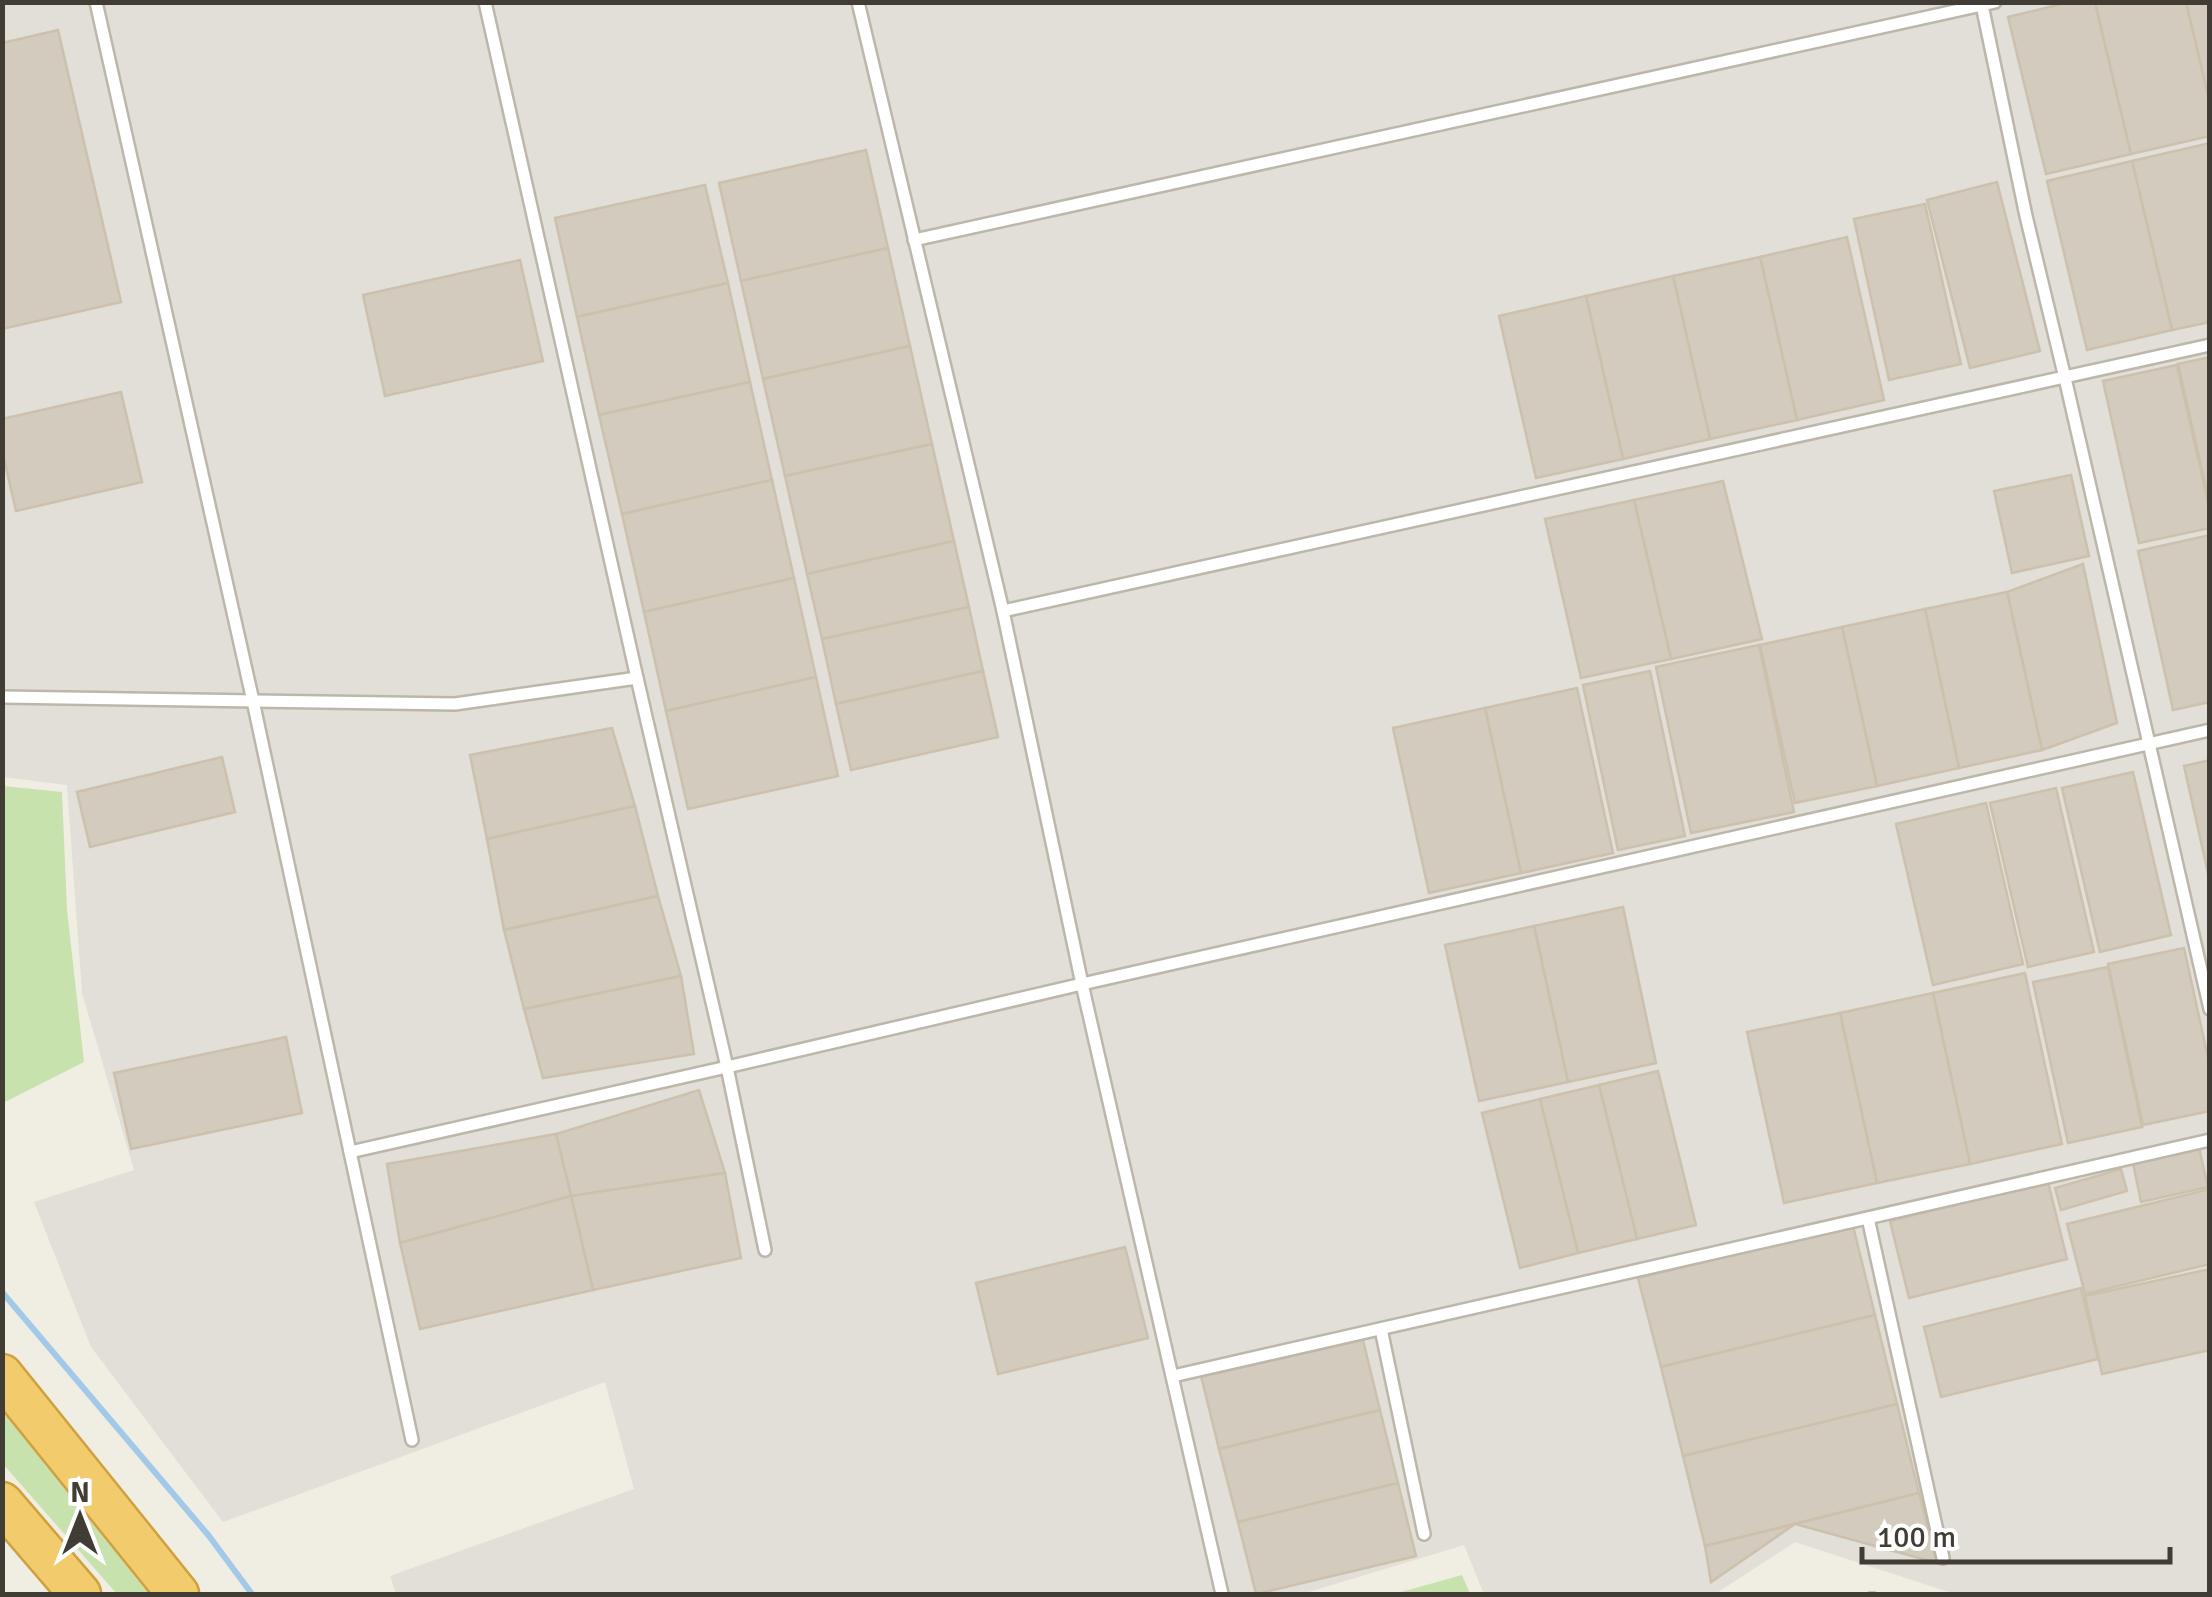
<svg xmlns="http://www.w3.org/2000/svg" width="2212" height="1597" font-family="Signika,sans-serif">
<style>
.industrial{fill:#e2ded8}
.green{fill:#c8e2ae}
.lines{fill:none;stroke-linecap:round;stroke-linejoin:round}
.stream{stroke:#a3c9e9;stroke-width:6}
.building{fill:#d3cbbd;stroke:#cbc1ad;stroke-width:2.5}
.service-casing{stroke:#bdb7aa;stroke-width:16}
.motorway-casing{stroke:#cfa03e;stroke-width:45}
.service{stroke:#fff;stroke-width:11}
.motorway{stroke:#f2cb6c;stroke-width:40}
</style>
<rect width="100%" height="100%" fill="#f0ede3"/>
<path class="industrial" d="M3,3H2209V1594H1955L1795,1542L1715,1594H1484L1464,1545L1302,1594H396L390,1576L634,1489L605,1382L223,1522L91,1347L34,1202L134,1170L82,993L67,785L3,777Z"/>
<g class="green">
<path d="M3,786L62,792L67,910L84,1062L3,1103Z"/>
<path d="M3,1412L149,1594H117L3,1464Z"/>
<path d="M1462,1575L1470,1594H1394Z"/>
</g>
<g class="lines">
<g class="stream">
<path d="M2,1292L209,1536L252,1594"/>
<path d="M1870,1594H1874"/>
</g>
</g>
<g class="building">
<path d="M2070,2H2095L2131,154L2046,174L2008,17Z"/>
<path d="M2095,2H2186L2210,103V136L2131,154Z"/>
<path d="M2186,2H2210V103Z"/>
<path d="M58,30L121,302L2,329V43Z"/>
<path d="M2210,143V322L2172,330L2132,161Z"/>
<path d="M866,150L888,248L741,281L719,183Z"/>
<path d="M2132,161L2172,330L2087,350L2047,181Z"/>
<path d="M1997,182L2040,351L1970,368L1927,200Z"/>
<path d="M705,185L728,283L577,317L555,218Z"/>
<path d="M1925,204L1961,364L1889,380L1854,219Z"/>
<path d="M1847,237L1884,400L1797,420L1760,257Z"/>
<path d="M888,248L910,346L763,379L741,281Z"/>
<path d="M1760,257L1797,420L1710,439L1673,276Z"/>
<path d="M520,260L543,361L385,396L363,295Z"/>
<path d="M1673,276L1710,439L1623,459L1586,296Z"/>
<path d="M728,283L750,382L599,415L577,317Z"/>
<path d="M1586,296L1623,459L1536,478L1499,316Z"/>
<path d="M910,346L932,444L785,476L763,379Z"/>
<path d="M2210,357V506L2178,364Z"/>
<path d="M2177,365L2210,511V528L2139,543L2103,381Z"/>
<path d="M750,382L772,480L622,514L599,415Z"/>
<path d="M121,392L142,482L16,511L2,450V419Z"/>
<path d="M932,444L954,541L807,574L785,476Z"/>
<path d="M2071,475L2089,556L2012,573L1994,491Z"/>
<path d="M772,480L794,578L644,612L622,514Z"/>
<path d="M1723,481L1762,639L1671,659L1634,500Z"/>
<path d="M1634,500L1671,659L1581,678L1545,519Z"/>
<path d="M2210,535V702L2173,710L2138,551Z"/>
<path d="M954,541L969,607L822,639L807,574Z"/>
<path d="M2083,564L2117,723L2042,750L2007,592Z"/>
<path d="M794,578L816,677L666,711L644,612Z"/>
<path d="M2007,592L2042,750L1959,768L1925,609Z"/>
<path d="M969,607L983,671L836,704L822,639Z"/>
<path d="M1925,609L1959,768L1877,786L1842,627Z"/>
<path d="M1842,627L1877,786L1795,803L1760,645Z"/>
<path d="M1759,645L1794,812L1691,833L1656,667Z"/>
<path d="M983,671L998,737L851,770L836,704Z"/>
<path d="M1650,671L1685,836L1618,850L1583,685Z"/>
<path d="M816,677L838,776L688,809L666,711Z"/>
<path d="M1577,688L1613,853L1521,873L1485,708Z"/>
<path d="M1485,708L1521,873L1429,893L1393,728Z"/>
<path d="M612,728L635,806L487,839L470,755Z"/>
<path d="M222,757L235,812L90,847L77,792Z"/>
<path d="M2210,760V882L2184,766Z"/>
<path d="M2133,772L2171,935L2100,952L2062,788Z"/>
<path d="M2056,788L2094,952L2028,967L1990,803Z"/>
<path d="M1986,803L2023,964L1933,985L1896,824Z"/>
<path d="M635,806L658,896L504,930L487,839Z"/>
<path d="M658,896L681,976L524,1009L504,930Z"/>
<path d="M1623,907L1656,1063L1568,1082L1534,926Z"/>
<path d="M1534,926L1568,1082L1479,1101L1445,945Z"/>
<path d="M2184,948L2210,1067V1111L2143,1125L2108,964Z"/>
<path d="M2108,967L2142,1127L2068,1143L2033,982Z"/>
<path d="M2025,973L2062,1144L1970,1164L1933,993Z"/>
<path d="M681,976L694,1054L543,1078L524,1009Z"/>
<path d="M1933,993L1970,1164L1877,1183L1840,1013Z"/>
<path d="M1840,1013L1877,1183L1784,1203L1747,1032Z"/>
<path d="M286,1037L302,1113L131,1149L114,1073Z"/>
<path d="M1658,1071L1696,1225L1637,1239L1599,1085Z"/>
<path d="M1599,1085L1637,1239L1578,1253L1540,1099Z"/>
<path d="M699,1090L725,1173L571,1196L556,1134Z"/>
<path d="M1540,1099L1578,1253L1520,1268L1482,1113Z"/>
<path d="M556,1134L571,1196L400,1243L387,1164Z"/>
<path d="M2199,1148L2208,1187L2141,1202L2133,1163Z"/>
<path d="M2121,1169L2127,1191L2061,1210L2055,1188Z"/>
<path d="M725,1173L741,1258L593,1290L571,1196Z"/>
<path d="M2048,1182L2067,1259L1909,1298L1890,1221Z"/>
<path d="M2210,1189V1264L2085,1294L2067,1224Z"/>
<path d="M571,1196L593,1290L420,1329L400,1243Z"/>
<path d="M1853,1226L1875,1315L1661,1367L1638,1278Z"/>
<path d="M1125,1247L1148,1338L998,1374L976,1283Z"/>
<path d="M2210,1269V1350L2102,1374L2085,1296Z"/>
<path d="M2081,1288L2098,1359L1941,1397L1924,1327Z"/>
<path d="M1875,1315L1897,1404L1683,1456L1661,1367Z"/>
<path d="M1362,1336L1380,1410L1219,1449L1201,1376Z"/>
<path d="M1897,1404L1919,1493L1705,1546L1683,1456Z"/>
<path d="M1380,1410L1398,1483L1238,1522L1219,1449Z"/>
<path d="M1398,1483L1416,1556L1256,1594L1238,1522Z"/>
<path d="M1919,1493L1937,1563L1795,1524Z"/>
<path d="M1795,1524L1711,1582L1705,1546Z"/>
</g>
<g class="lines">
<g class="service-casing">
<g id="service">
<path d="M96,2L253,701L412,1440"/>
<path d="M485,2L637,678L727,1067L1082,984L2210,730"/>
<path d="M858,2L1003,611L1082,984L1222,1594"/>
<path d="M1995,2L1982,5L2026,216L2065,378L2210,1009"/>
<path d="M914,240L1982,5L1981,2"/>
<path d="M1003,611L2210,345"/>
<path d="M2,697L455,704L637,678"/>
<path d="M350,1152L727,1067L765,1250"/>
<path d="M1868,1218L1943,1558"/>
<path d="M1381,1329L1424,1534"/>
<path d="M1173,1376L2210,1140"/>
</g>
</g>
<g class="motorway-casing">
<g id="motorway">
<path d="M2,1375L178,1594"/>
<path d="M2,1503L80,1594"/>
</g>
</g>
<use href="#service" class="service"/>
<use href="#motorway" class="motorway"/>
</g>
<rect width="2212" height="1597" fill="none" stroke="#413d34" stroke-width="10"/>
<g transform="translate(80 1517)" stroke="#ffffff" stroke-width="8" paint-order="stroke">
<path d="M0-8L18 38L0 25L-18 38Z" fill="#413d34"/>
<text y="-15" font-size="28" font-weight="bold" text-anchor="middle" fill="#413d34">N</text>
</g>
<path d="M1862 1547v15h308v-15" fill="none" stroke="#413d34" stroke-width="5"/>
<text x="1877" y="1547" font-size="30" fill="#413d34" stroke="#ffffff" stroke-width="8" paint-order="stroke">100 m</text>
</svg>
